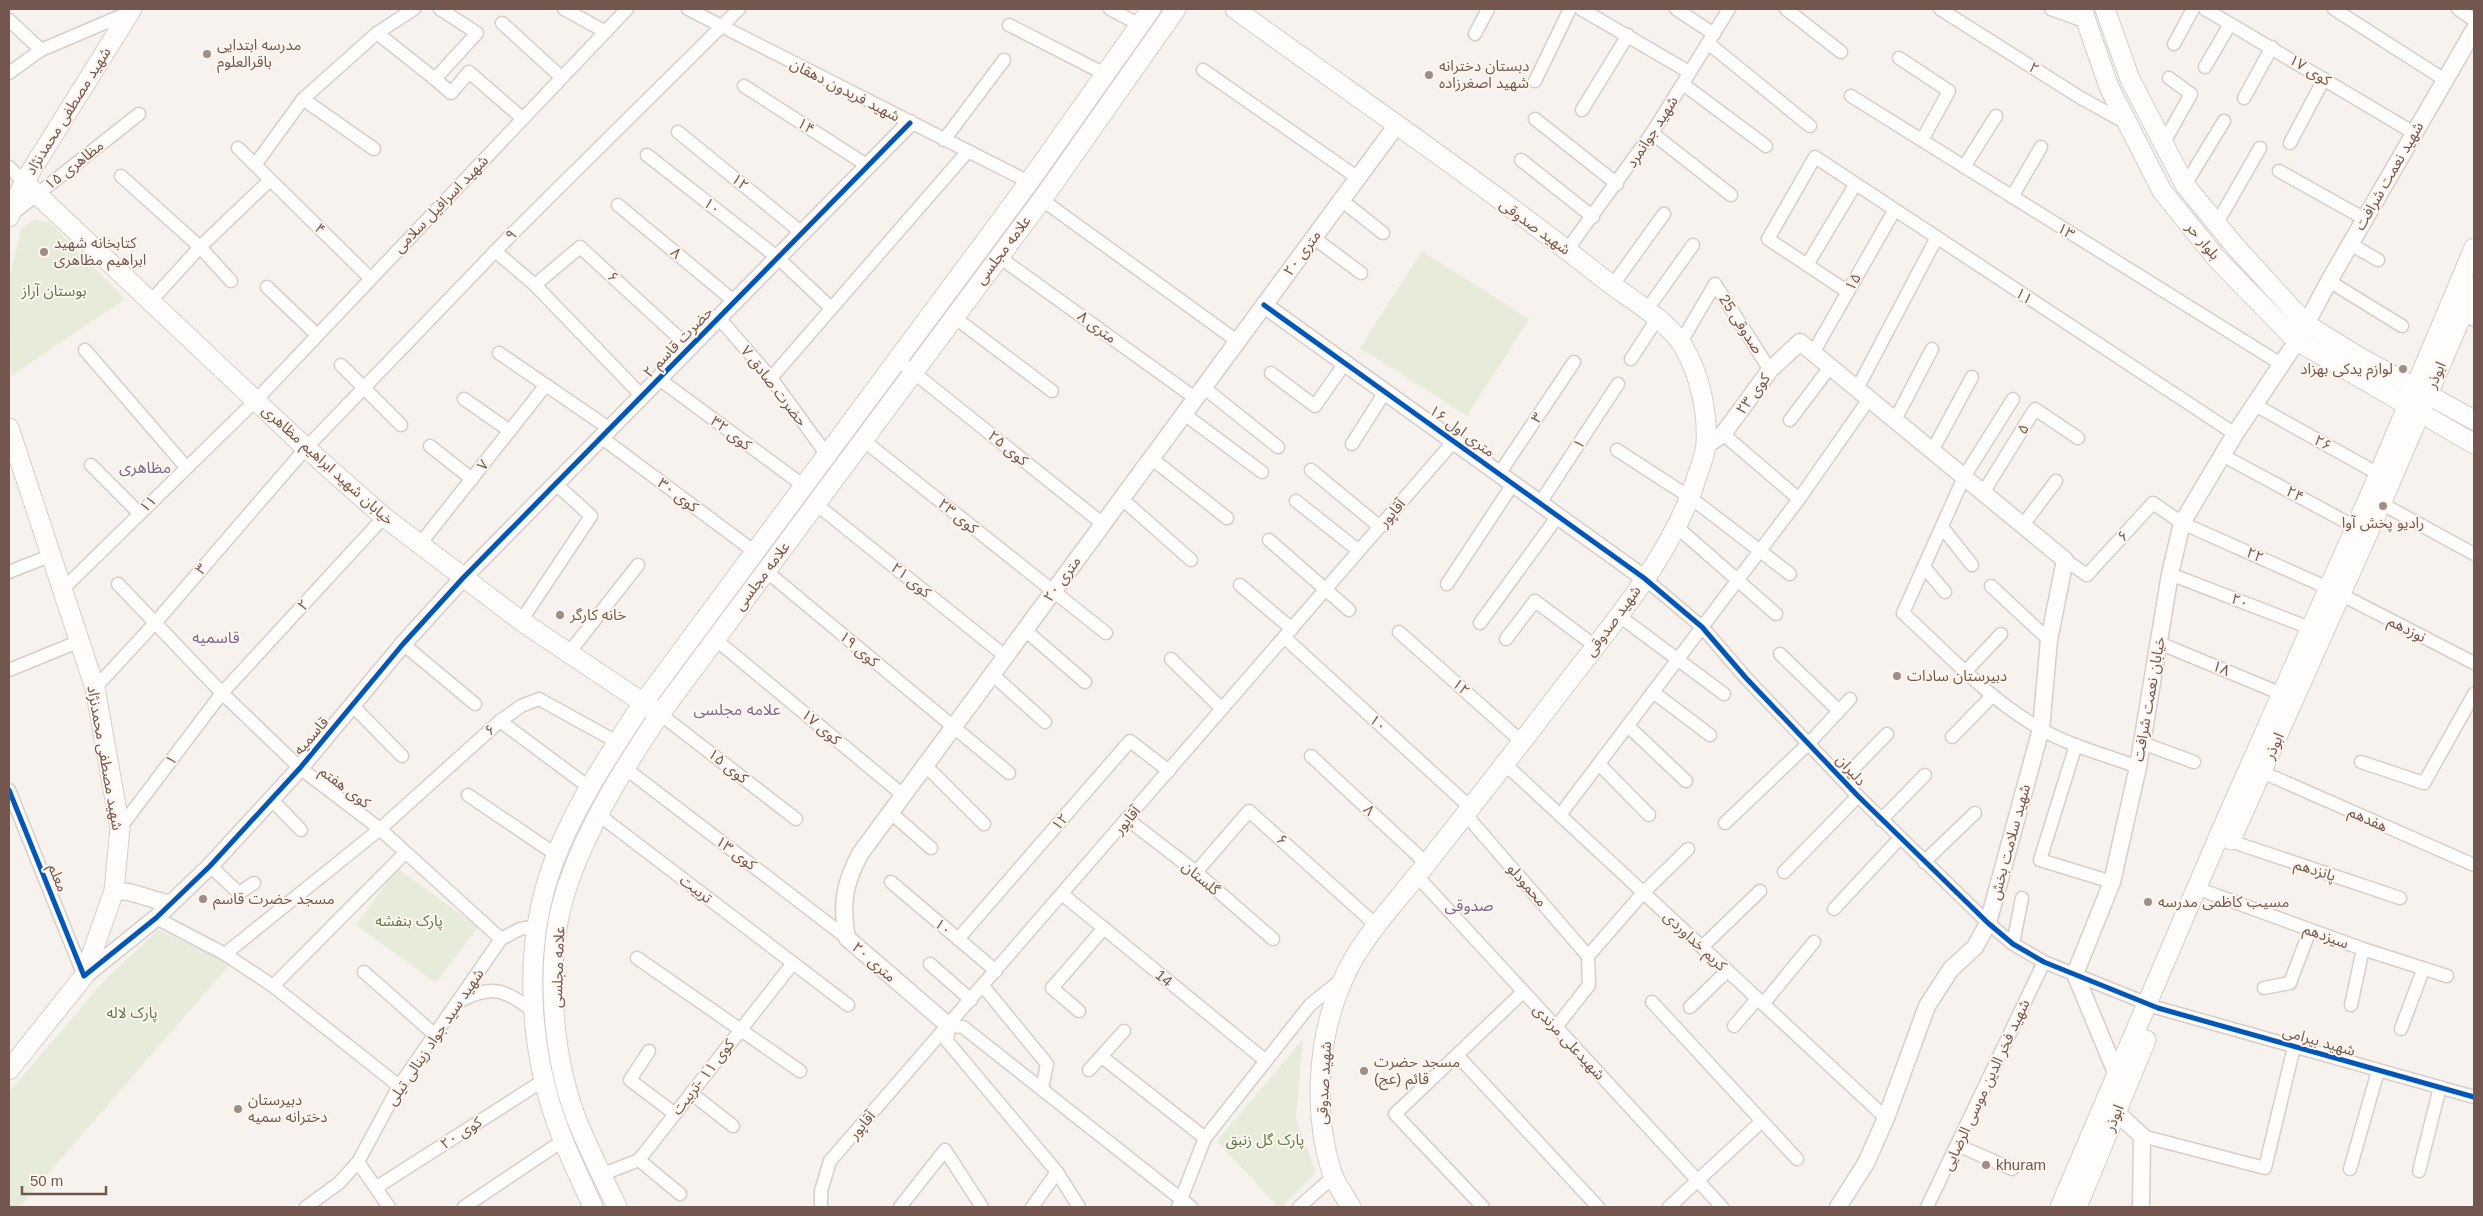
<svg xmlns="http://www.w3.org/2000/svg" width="2483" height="1216" font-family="Arial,'Noto Sans Arabic',sans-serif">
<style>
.green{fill:#e6ecd9}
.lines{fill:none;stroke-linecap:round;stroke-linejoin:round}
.minor-casing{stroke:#d6ceca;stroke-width:15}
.tertiary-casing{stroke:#d6ceca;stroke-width:19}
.secondary-casing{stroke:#d6cdc9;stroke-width:21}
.minor{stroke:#fefdfc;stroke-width:12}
.tertiary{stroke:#fefdfc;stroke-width:16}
.secondary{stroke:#fefdfc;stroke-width:19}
.cycleway-casing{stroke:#fdf6ef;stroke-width:8}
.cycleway{stroke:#0057b8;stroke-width:5}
.poi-dot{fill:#a18d86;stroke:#fdf6ef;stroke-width:2}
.labels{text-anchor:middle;stroke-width:4;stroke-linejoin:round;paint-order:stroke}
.poi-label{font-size:15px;fill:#73574f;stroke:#fdf6ef;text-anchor:start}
.street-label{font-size:15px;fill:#73574f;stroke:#fdf6ef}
.park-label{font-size:15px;fill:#5c7848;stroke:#fdf6ef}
.neighbourhood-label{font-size:16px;fill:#7c668e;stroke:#fdf6ef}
</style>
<rect width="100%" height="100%" fill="#f7f2ed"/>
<g class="green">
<path d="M34,220L49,222L125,299L11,376L9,278L22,228Z"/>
<path d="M1422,251L1529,319L1467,416L1360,348Z"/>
<path d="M397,868L478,927L436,983L356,925Z"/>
<path d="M158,930L231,963L19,1207H9V1092L105,980Z"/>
<path d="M1303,1039L1296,1119L1316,1173L1282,1207H1278L1217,1141Z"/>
</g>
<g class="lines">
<g class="minor-casing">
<g id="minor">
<path d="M564,9L606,32"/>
<path d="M688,9L1029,182"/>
<path d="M1110,9L1140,25"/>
<path d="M1581,9L1689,72"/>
<path d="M1676,9L1714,34"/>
<path d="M1786,9L1841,52"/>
<path d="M1940,9L2081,98L2128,124"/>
<path d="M2051,9L2087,22"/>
<path d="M2205,9L2414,133"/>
<path d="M2334,9L2445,80"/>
<path d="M2458,9L2474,20"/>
<path d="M9,20L41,50"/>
<path d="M502,23L561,77"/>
<path d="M1009,25L1105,74"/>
<path d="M377,33L435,79L477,33L440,9"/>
<path d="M1475,34L1488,9"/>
<path d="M1708,43L1810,126"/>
<path d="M2174,44L2193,9"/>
<path d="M1899,58L1949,91L1922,140"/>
<path d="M2205,67L2230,24"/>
<path d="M1203,70L1358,178"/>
<path d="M9,73L41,50L128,13"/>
<path d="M435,79L451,93L469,72L522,118"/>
<path d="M1535,81L1570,9"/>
<path d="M1683,84L1766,146"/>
<path d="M744,86L868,166"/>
<path d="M1851,96L2281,364"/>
<path d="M2244,98L2272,47"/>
<path d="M303,99L374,149"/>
<path d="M1582,110L1628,35"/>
<path d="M1535,119L1617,184"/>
<path d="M678,132L802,233"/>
<path d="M1652,133L1731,195"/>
<path d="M944,140L1004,60"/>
<path d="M2290,143L2324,79"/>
<path d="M2163,144L2191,94L2169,78"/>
<path d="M238,148L370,278"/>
<path d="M647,155L778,258L831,308"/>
<path d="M1521,160L1593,217"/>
<path d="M255,165L303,99L377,33L414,9"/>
<path d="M9,167L24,182"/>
<path d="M1964,167L1996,116"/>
<path d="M2279,171L2365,219"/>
<path d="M121,176L200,247L231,281"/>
<path d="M2185,185L2224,121"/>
<path d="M2012,197L2041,147"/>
<path d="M1041,199L1237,341"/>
<path d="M1341,200L1383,233"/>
<path d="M618,205L735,302"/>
<path d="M11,215L139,114"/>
<path d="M2217,223L2260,148"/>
<path d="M1314,238L1361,273"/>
<path d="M2350,244L2378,260"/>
<path d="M1567,250L1652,133L1729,9"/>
<path d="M495,251L535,285L642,396"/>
<path d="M999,257L1195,398"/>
<path d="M1807,265L1855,185"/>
<path d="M2329,281L2402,326"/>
<path d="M535,285L580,247L690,348"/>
<path d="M1612,286L1664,214"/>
<path d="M267,287L317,335"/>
<path d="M1848,292L1768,239L1815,157L2235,434"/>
<path d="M150,302L200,247L270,180"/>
<path d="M1646,311L1693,245"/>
<path d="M2456,311L2474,320"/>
<path d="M954,317L1052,391"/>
<path d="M719,318L771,378L827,455"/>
<path d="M1681,342L1715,284L1770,370"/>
<path d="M85,350L186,467"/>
<path d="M499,353L610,429"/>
<path d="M1813,353L1894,211"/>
<path d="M1631,359L1657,319"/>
<path d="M898,360L1103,524"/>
<path d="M341,365L401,425"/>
<path d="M1271,373L1315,406L1345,363"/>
<path d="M771,378L968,151"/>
<path d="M659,379L804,486"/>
<path d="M1203,387L1278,447"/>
<path d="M1857,389L1936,239"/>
<path d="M464,399L510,431"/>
<path d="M2013,399L1964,477L1903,613C1947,653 1989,700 2041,729C2070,746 2106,755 2138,767"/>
<path d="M2255,405L2384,477"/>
<path d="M1184,414L1262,472"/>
<path d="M1790,420L1830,367"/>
<path d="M1895,420L1932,349"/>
<path d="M1723,434L1799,499"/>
<path d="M602,438L755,552"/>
<path d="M863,440L1106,633"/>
<path d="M1352,444L1385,392"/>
<path d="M430,446L472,479"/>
<path d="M1617,450L1691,498L1790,574"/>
<path d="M1932,451L1972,377"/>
<path d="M2222,455L2361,530"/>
<path d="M1151,458L1227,518"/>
<path d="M91,465L139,513"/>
<path d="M1311,470L1380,527"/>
<path d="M1499,474L1574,362"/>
<path d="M1983,493L2035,409L2078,438"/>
<path d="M1121,498L1191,560"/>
<path d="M2375,500L2474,554"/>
<path d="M1296,501L1359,551"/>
<path d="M1540,503L1618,384"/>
<path d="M816,504L1005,656"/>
<path d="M2023,525L2056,481"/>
<path d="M1677,527L1776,614"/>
<path d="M1942,527L1972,565"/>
<path d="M1269,540L1349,610"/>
<path d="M420,544L546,385"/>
<path d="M2065,560L2087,575L2153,503L2182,523L2328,588"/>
<path d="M1924,567L1945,592"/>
<path d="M766,571L1009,773"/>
<path d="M9,572L52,555"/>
<path d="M2170,574L2310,628"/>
<path d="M1644,578L1702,627L1746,678L1858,796L1988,923L2013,944L2044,962L2158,1008L2474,1097"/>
<path d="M118,584L222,693L300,768L380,829L501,939"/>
<path d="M1447,584L1513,484"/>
<path d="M1240,585L1292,629"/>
<path d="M1991,586L2049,640"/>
<path d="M63,589L256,400L627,9"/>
<path d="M2340,594L2474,663"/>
<path d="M1618,615L1724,694"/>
<path d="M521,621L591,516L556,484"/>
<path d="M1480,623L1558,516"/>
<path d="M1025,630L1085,682"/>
<path d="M1399,632L1522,742"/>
<path d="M1284,637L1471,808"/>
<path d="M715,639L903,795"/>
<path d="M1506,639L1535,601L1595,646"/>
<path d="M2159,643L2282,694"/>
<path d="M403,644L475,704"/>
<path d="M568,654L638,565"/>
<path d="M1780,654L1839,711"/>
<path d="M1171,659L1222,709"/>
<path d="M9,670L80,641"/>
<path d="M1966,671L2001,634"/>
<path d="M992,674L1045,722"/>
<path d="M95,688L155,623L306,448L510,236L739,9"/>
<path d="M1653,692L1710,735"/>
<path d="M353,706L402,756"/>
<path d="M660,714L796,819"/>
<path d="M500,721L590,788"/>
<path d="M1628,726L1686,781"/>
<path d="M1952,737L1992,696"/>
<path d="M2142,743L2194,762"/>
<path d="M2076,745L2040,860L2112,882"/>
<path d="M1311,756L1427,864"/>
<path d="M2361,762L2424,783L2474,694"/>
<path d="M1505,764L1886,1118"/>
<path d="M1599,764L1649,815"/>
<path d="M925,765L984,824"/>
<path d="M625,768L847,938"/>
<path d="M2262,772L2474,865"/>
<path d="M1843,779L1887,734"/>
<path d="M9,790L84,976"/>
<path d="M468,795L558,856"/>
<path d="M271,799L301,830"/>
<path d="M890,812L931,848"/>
<path d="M599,815L848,1005"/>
<path d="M1466,815L1588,956"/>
<path d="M1560,815L1799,499L1869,399"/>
<path d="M1127,819L1196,872L1273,939"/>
<path d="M1881,820L1925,775"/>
<path d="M1725,823L1809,743L1850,699"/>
<path d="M120,828L222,693L384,517"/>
<path d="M2230,841L2400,898"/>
<path d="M1924,862L1975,813"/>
<path d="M210,866L239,893L254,883"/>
<path d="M1196,872L1249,811L1376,925"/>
<path d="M1784,872L1858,796"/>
<path d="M1417,876L1722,1207"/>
<path d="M891,882L996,971"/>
<path d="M2207,892L2363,949L2447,976"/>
<path d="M1062,894L1266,1061"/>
<path d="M1834,909L1900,838"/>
<path d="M156,918L225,954L273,986L399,1086"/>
<path d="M958,939L1130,741L1169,771"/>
<path d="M2013,944L2022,898"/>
<path d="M1702,947L1760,891"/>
<path d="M225,954L380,829L500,721L521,706L539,699L617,742"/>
<path d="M637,958L800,1071"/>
<path d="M930,964L971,1000"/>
<path d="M364,972L434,1034"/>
<path d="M273,986L405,853"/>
<path d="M983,986L1047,1064L1042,1089"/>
<path d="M2264,988L2290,983L2310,930"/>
<path d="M458,1002C494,983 504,990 535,1012"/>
<path d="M1652,1002L1797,1159"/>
<path d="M1763,1004L1814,942"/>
<path d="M2351,1005L2363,949"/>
<path d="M1690,1007L1727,971"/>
<path d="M1079,1011L1052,988L1104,928"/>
<path d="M949,1026L963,1027L1191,1207"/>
<path d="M949,1026L947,1041L1057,1172L1079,1207"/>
<path d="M1734,1026L1757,999"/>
<path d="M1556,1027L1589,985L1588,956L1643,893L1688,849"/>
<path d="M2401,1029L2423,970"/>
<path d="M649,1051L630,1080L675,1114"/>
<path d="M1457,1055L1598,1207"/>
<path d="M1102,1057L1205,1138"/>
<path d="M1089,1070L1124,1031"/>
<path d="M691,1093L733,1126"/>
<path d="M2142,1136L2265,1168L2294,1047"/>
<path d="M1957,1145L2012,1169"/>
<path d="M639,1160L680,1194"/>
<path d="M358,1162L389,1207"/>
<path d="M2350,1169L2378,1071"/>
<path d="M2419,1171L2440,1087"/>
<path d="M601,1175L639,1160L793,963"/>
<path d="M377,1187L544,1080"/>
<path d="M306,1207L339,1183L358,1162L399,1086L501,939L520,929L538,926"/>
<path d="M464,1207L564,1140"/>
<path d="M821,1207V1191L830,1161L1454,441"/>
<path d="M900,1207L945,1150L982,1207"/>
<path d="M1032,1207L1057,1172"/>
<path d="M1178,1207L1205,1138L1310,1005L1342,979"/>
<path d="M1299,1207L1333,1177"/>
<path d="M1483,1207L1395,1114L1523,992"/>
<path d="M1669,1207L1762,1121"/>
<path d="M1927,1207L2044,962"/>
</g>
</g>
<g class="tertiary-casing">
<g id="tertiary">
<path d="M1264,305L1644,578"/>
<path d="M1707,445L1723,434L1770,370L1800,342L2065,560L2049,640L2041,729L1988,923L1975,947L1951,969L1927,1006L1886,1118L1866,1163L1838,1207"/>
<path d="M114,891L129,892L170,904"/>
<path d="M84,976L156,918L210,866L300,768L403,644L463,578L910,123"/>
<path d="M949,1026L847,938C841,905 844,884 860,854L1396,126"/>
<path d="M2117,1075L2075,974L2112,882L2138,767L2170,574L2182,523L2235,434L2297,341L2329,281L2474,30"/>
<path d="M2106,1108L2116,1112L2142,1136L2141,1207"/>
</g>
</g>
<g class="secondary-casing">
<g id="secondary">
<path d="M1235,9C1356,97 1483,183 1600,276C1626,297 1665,317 1683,346C1699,372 1708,412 1706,443C1706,453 1701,464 1698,473C1674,555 1608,629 1557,696C1513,754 1468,811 1423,868C1394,905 1360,939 1342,982C1317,1039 1313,1115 1332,1173C1336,1185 1345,1196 1351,1207"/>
<path d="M2082,9L2109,87L2162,191L2217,259L2297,341L2474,444"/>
<path d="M2105,9L2130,79L2185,185L2235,246L2306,324L2361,358L2474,420"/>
<path d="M24,182L306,448L384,517L521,621L654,710"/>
<path d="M9,217L24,182L132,9"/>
<path d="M9,428L95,688L120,828L114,891L84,976L9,1070"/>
<path d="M2231,840L2381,504L2474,287"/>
<path d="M593,1207C581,1180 567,1152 557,1124C530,1049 524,958 547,882C566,818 607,758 643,703L1029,182L1151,9"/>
<path d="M617,1207C603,1178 588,1148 576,1118C551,1051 544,955 567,887C588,824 624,768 660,714L1046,194L1176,9"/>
<path d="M2060,1207L2221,831L2369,497L2474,248"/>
<path d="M2077,1207L2146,1040"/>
</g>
</g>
<use href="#minor" class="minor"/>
<use href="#tertiary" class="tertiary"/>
<use href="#secondary" class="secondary"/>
<g class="cycleway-casing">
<g id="cycleway">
<path d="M1264,305L1644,578L1702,627L1746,678L1858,796L1988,923L2013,944L2044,962L2158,1008L2474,1097"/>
<path d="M9,790L84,976L156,918L210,866L300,768L403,644L463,578L910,123"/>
</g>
</g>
<use href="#cycleway" class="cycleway"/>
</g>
<g class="poi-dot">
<circle cx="207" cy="54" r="5"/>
<circle cx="1429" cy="75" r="5"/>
<circle cx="44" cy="252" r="5"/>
<circle cx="2403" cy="369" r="5"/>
<circle cx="2383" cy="506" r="5"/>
<circle cx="560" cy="615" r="5"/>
<circle cx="1897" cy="676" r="5"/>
<circle cx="203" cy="899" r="5"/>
<circle cx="2148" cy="902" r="5"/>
<circle cx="1364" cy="1071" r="5"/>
<circle cx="238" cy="1109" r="5"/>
<circle cx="1986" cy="1165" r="5"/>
</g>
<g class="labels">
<g class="poi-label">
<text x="217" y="50">مدرسه ابتدایی<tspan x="217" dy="17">باقرالعلوم</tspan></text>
<text x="1439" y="71">دبستان دخترانه<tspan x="1439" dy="17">شهید اصغرزاده</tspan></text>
<text x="54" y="248">کتابخانه شهید<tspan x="54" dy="17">ابراهیم مظاهری</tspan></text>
<text x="2393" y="374" text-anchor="end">لوازم یدکی بهزاد</text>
<text x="2383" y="528" text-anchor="middle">رادیو پخش آوا</text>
<text x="570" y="620">خانه کارگر</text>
<text x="1907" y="681">دبیرستان سادات</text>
<text x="213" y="904">مسجد حضرت قاسم</text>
<text x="2158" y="907">مسیب کاظمی مدرسه</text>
<text x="1374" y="1067">مسجد حضرت<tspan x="1374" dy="17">قائم (عج)</tspan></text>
<text x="248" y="1105">دبیرستان<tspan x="248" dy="17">دخترانه سمیه</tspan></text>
<text x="1996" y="1170">khuram</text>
</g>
<g class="street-label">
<text transform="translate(2034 68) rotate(32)" y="5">۲</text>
<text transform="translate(2310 70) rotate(31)" y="5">کوی ۱۷</text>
<text transform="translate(845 90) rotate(27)" y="5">شهید فریدون دهقان</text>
<text transform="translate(68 111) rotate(-58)" y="5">شهید مصطفی محمدنژاد</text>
<text transform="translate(806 126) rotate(33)" y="5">۱۴</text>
<text transform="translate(1652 132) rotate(-57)" y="5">شهید جوانمرد</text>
<text transform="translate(74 165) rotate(-38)" y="5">۱۵ مظاهری</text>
<text transform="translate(2389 176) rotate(-60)" y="5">شهید نعمت شرافت</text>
<text transform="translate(740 182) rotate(39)" y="5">۱۲</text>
<text transform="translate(441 204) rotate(-46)" y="5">شهید اسرافیل سلامی</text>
<text transform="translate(712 206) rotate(38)" y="5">۱۰</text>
<text transform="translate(1535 227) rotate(36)" y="5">شهید صدوقی</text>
<text transform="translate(320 229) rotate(44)" y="5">۴</text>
<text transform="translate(2066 231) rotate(32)" y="5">۱۳</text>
<text transform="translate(511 235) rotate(-45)" y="5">۹</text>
<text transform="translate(2203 241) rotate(50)" y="5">بلوار حر</text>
<text transform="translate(1003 250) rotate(-53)" y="5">علامه مجلسی</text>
<text transform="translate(676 253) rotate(40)" y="5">۸</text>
<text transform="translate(1302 253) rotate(-54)" y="5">۲۰ متری</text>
<text transform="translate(613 277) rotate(43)" y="5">۶</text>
<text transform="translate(1853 282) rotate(-60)" y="5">۱۵</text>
<text transform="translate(2024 296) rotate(33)" y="5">۱۱</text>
<text transform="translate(1741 324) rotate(57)" y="5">صدوقی 25</text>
<text transform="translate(1097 327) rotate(36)" y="5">۸ متری</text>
<text transform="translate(678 342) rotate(-46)" y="5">۲ حضرت قاسم</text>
<text transform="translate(2436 375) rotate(-66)" y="5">ابوذر</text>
<text transform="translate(774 386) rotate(52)" y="5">۷ حضرت صادق</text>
<text transform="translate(1753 394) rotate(-54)" y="5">کوی ۲۳</text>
<text transform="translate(1537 418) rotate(-56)" y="5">۳</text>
<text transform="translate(2023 429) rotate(-58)" y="5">۵</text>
<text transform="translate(1462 431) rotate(36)" y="5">۱۶ متری اول</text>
<text transform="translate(731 433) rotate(37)" y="5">کوی ۳۲</text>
<text transform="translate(2323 443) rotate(29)" y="5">۲۶</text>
<text transform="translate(1579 444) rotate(-57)" y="5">۱</text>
<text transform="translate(1008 448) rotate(39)" y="5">کوی ۲۵</text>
<text transform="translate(328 465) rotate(42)" y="5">خیابان شهید ابراهیم مظاهری</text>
<text transform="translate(483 465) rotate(-52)" y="5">۷</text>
<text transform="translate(2295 494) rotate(28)" y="5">۲۴</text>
<text transform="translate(678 495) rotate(37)" y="5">کوی ۳۰</text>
<text transform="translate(148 504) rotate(-45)" y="5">۱۱</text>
<text transform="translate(1392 513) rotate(-49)" y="5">آقاپور</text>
<text transform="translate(958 516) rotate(39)" y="5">کوی ۲۳</text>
<text transform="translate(2123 536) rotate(-47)" y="5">۶</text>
<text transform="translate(2255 555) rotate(24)" y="5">۲۲</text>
<text transform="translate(201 569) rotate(-49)" y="5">۳</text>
<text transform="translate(762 576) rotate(-53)" y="5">علامه مجلسی</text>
<text transform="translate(1062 579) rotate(-54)" y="5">۲۰ متری</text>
<text transform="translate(911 580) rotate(39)" y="5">کوی ۲۱</text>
<text transform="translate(2240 601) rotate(21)" y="5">۲۰</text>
<text transform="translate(303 605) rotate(-47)" y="5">۲</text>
<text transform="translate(1613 621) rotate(-54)" y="5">شهید صدوقی</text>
<text transform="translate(2407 629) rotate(27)" y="5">نوزدهم</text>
<text transform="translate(859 649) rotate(40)" y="5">کوی ۱۹</text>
<text transform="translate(2221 668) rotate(22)" y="5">۱۸</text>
<text transform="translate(1461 687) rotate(42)" y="5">۱۲</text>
<text transform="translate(2149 699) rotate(-80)" y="5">خیابان نعمت شرافت</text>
<text transform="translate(1378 723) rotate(42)" y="5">۱۰</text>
<text transform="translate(821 727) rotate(40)" y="5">کوی ۱۷</text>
<text transform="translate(490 730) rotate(-42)" y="5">۶</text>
<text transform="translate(311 736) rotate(-49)" y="5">قاسمیه</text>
<text transform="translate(2274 746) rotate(-66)" y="5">ابوذر</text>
<text transform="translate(105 758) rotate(80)" y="5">شهید مصطفی محمدنژاد</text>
<text transform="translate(171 760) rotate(-53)" y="5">۱</text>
<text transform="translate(728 766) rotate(38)" y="5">کوی ۱۵</text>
<text transform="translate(1851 770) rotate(48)" y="5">دلیران</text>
<text transform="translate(345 787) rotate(37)" y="5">کوی هفتم</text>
<text transform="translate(1369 810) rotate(43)" y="5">۸</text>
<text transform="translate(2368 819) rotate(24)" y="5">هفدهم</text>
<text transform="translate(1127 820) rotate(-49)" y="5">آقاپور</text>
<text transform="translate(1060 822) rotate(-49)" y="5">۱۲</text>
<text transform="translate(1282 840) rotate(42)" y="5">۶</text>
<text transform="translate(2010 842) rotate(-75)" y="5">شهید سلامت بخش</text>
<text transform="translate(736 853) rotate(37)" y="5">کوی ۱۳</text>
<text transform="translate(2315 870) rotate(18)" y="5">پانزدهم</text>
<text transform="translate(58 878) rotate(68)" y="5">معلم</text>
<text transform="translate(1201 878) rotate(40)" y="5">گلستان</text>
<text transform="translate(1527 885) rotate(49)" y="5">محمودلو</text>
<text transform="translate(696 889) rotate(37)" y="5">تربیت</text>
<text transform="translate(943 927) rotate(40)" y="5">۱۰</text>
<text transform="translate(2326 936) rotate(20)" y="5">سیزدهم</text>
<text transform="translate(1695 941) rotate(43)" y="5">کریم خداوردی</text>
<text transform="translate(874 962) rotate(41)" y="5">۲۰ متری</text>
<text transform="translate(558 967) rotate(-88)" y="5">علامه مجلسی</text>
<text transform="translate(1164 978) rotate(39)" y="5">14</text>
<text transform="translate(435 1037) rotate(-56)" y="5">شهید سید جواد زینالی تیلی</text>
<text transform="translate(2319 1041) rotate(16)" y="5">شهید بیرامی</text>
<text transform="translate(1569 1042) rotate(47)" y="5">شهیدعلی مرندی</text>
<text transform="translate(703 1077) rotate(-52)" y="5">کوی ۱۱ -تربیت</text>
<text transform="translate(1324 1083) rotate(-87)" y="5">شهید صدوقی</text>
<text transform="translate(1986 1085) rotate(-65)" y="5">شهید فخر الدین موسی الرضایی</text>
<text transform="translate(2114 1118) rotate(-68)" y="5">ابوذر</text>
<text transform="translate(862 1125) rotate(-49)" y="5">آقاپور</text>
<text transform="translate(461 1133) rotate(-33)" y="5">کوی ۲۰</text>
</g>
<g class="park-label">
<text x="54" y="296">بوستان آراز</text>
<text x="409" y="926">پارک بنفشه</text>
<text x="132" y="1018">پارک لاله</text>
<text x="1265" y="1145">پارک گل زنبق</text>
</g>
<g class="neighbourhood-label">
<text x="145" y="473">مظاهری</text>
<text x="216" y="643">قاسمیه</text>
<text x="737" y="715">علامه مجلسی</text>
<text x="1469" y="911">صدوقی</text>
</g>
</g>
<rect width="2483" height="1216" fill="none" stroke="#73574f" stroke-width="20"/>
<path d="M22 1186v8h84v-8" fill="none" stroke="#73574f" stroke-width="2.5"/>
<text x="30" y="1186" font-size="15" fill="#73574f" stroke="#fdf6ef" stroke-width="4" paint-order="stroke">50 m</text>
</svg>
